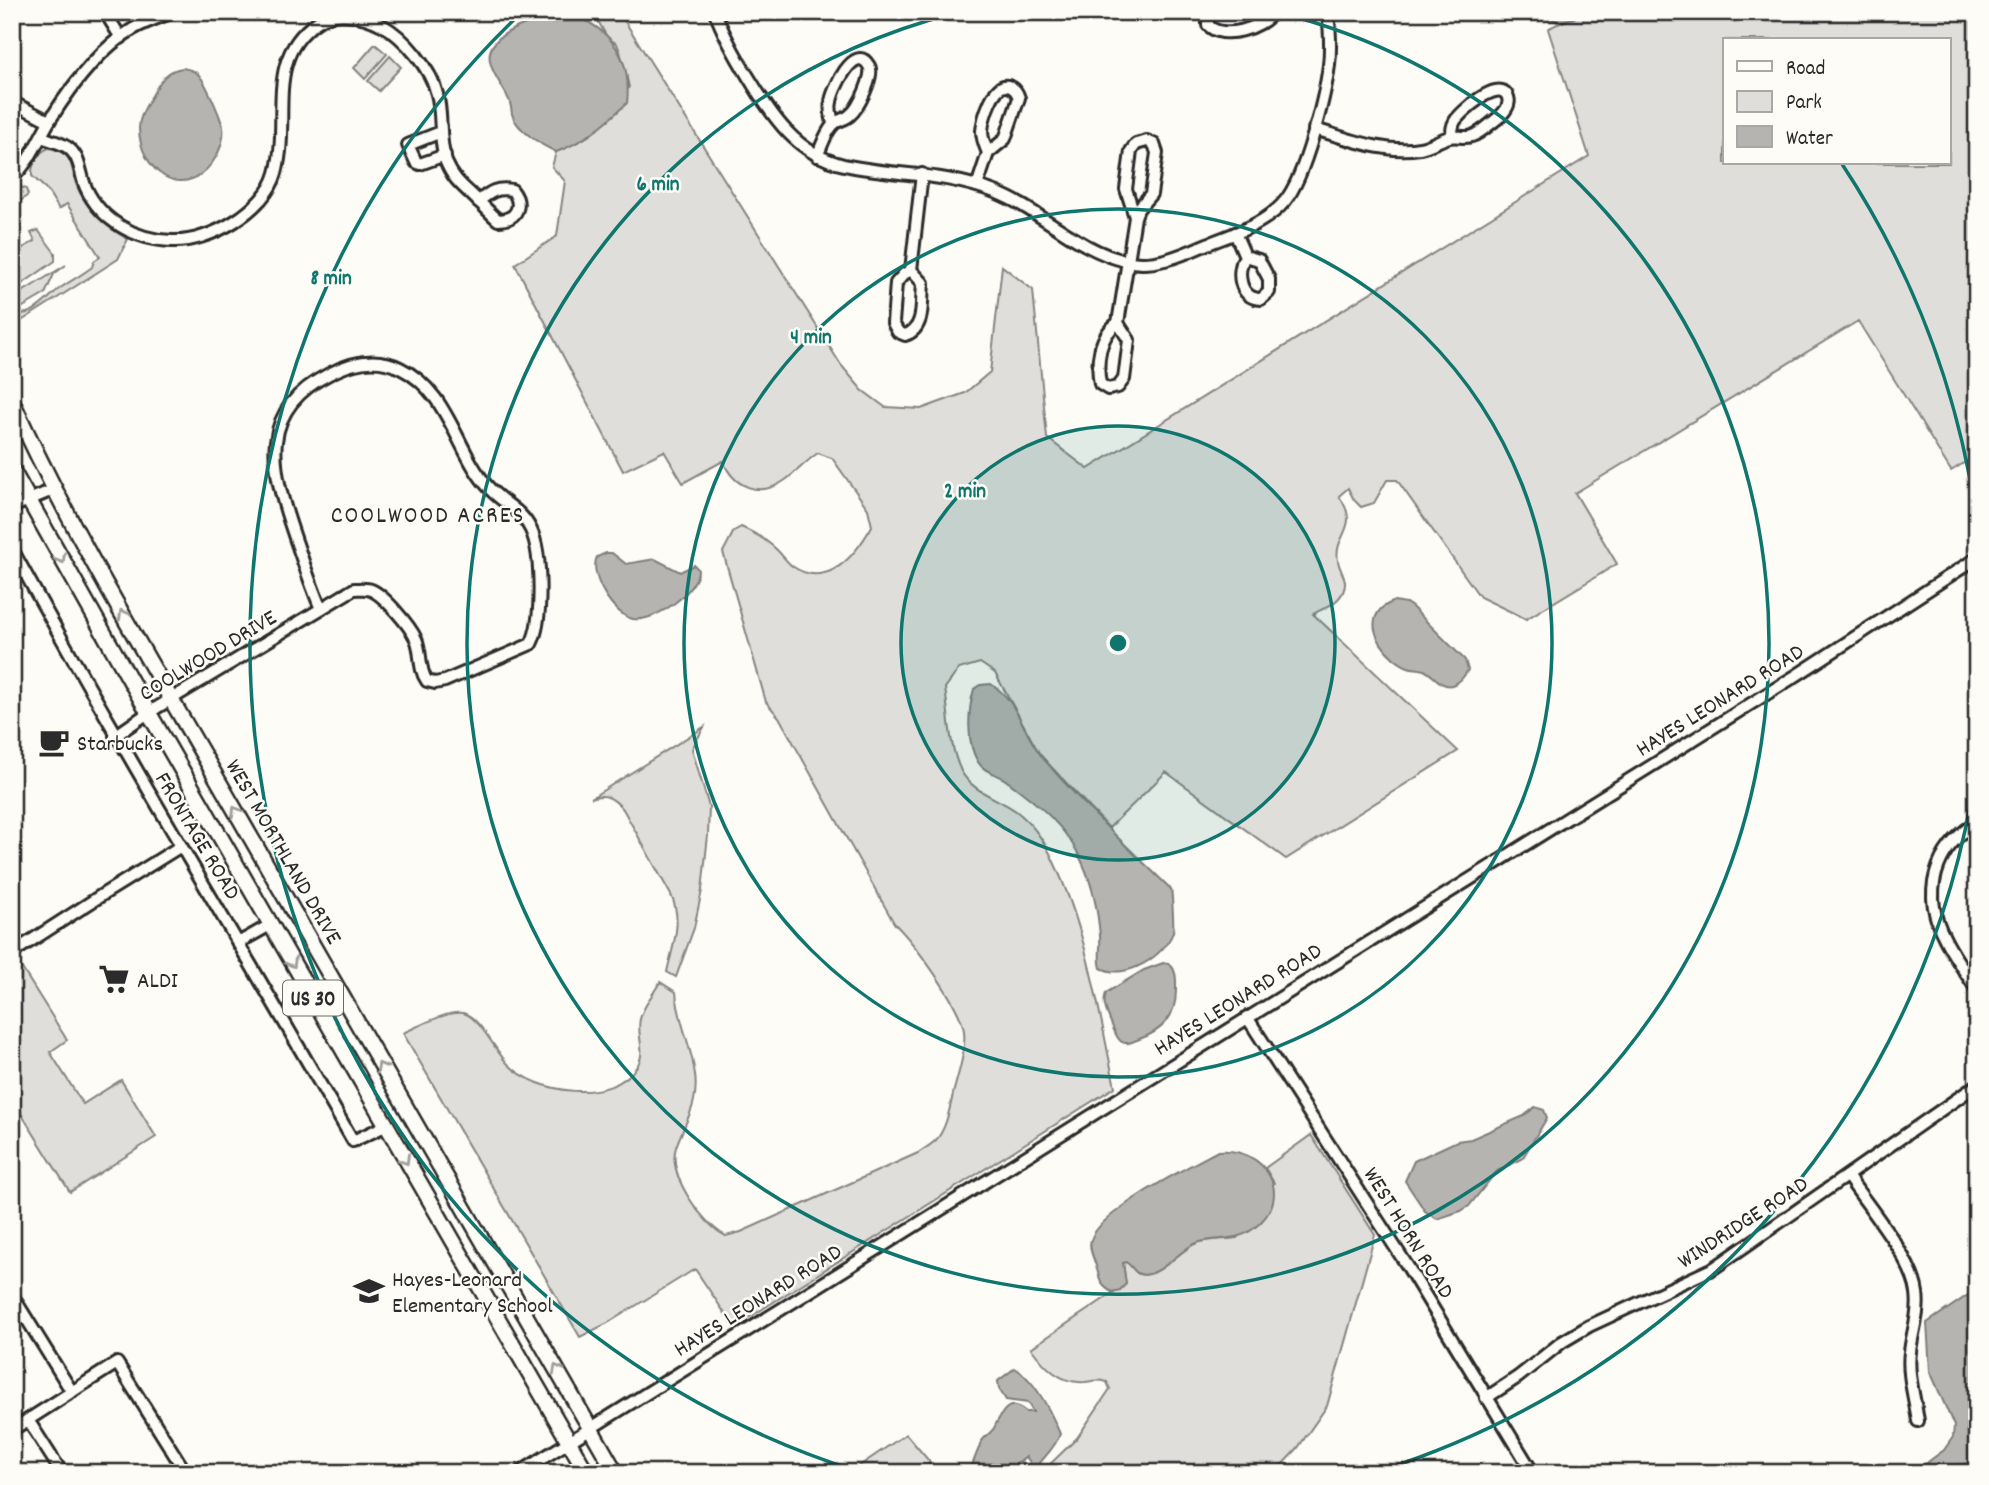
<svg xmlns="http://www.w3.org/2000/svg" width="1989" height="1485" font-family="Dekko,sans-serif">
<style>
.green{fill:#dfdeda;stroke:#858482;stroke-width:2;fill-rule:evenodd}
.water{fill:#b5b4b1;stroke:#7e7d7b;stroke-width:2}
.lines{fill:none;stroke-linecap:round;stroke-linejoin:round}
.minor-casing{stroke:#2b2b2b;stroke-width:16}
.highway-casing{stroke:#2b2b2b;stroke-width:19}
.minor{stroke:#fdfcf7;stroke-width:10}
.highway{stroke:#fdfcf7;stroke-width:14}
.oneway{stroke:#9e9e9b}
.ring{fill:none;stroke:#0f766e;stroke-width:3.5}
.labels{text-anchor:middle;stroke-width:5;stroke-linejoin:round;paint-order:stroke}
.shield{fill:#fdfcf7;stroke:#6a6a68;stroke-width:2}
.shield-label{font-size:21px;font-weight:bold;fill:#2b2b2b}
.street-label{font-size:23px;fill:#2b2b2b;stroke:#fdfcf7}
.poi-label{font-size:23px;fill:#2b2b2b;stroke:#fdfcf7;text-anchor:start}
.neighbourhood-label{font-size:24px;letter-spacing:2px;fill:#2b2b2b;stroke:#fdfcf7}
.centre{fill:#0f766e;stroke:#fdfcf7;stroke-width:3.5}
.ring-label{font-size:21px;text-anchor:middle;font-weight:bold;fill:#0f766e;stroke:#fdfcf7;stroke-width:5;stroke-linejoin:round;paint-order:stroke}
</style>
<rect width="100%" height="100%" fill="#fdfcf7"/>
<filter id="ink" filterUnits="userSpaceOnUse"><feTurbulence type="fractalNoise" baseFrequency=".0143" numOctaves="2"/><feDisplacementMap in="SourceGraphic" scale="14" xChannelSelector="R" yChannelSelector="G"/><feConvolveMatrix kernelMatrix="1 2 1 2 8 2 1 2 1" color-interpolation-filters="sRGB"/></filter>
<g filter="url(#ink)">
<g class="green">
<path d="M593,12H619L841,365L862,390L885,407L921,409L965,393L990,372L1002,266L1033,290L1047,438L1088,469L1589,156L1548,29C1558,22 1571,21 1580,12H1977V455L1951,471L1858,321L1575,493L1617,564L1526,619L1480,597L1397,480H1387L1374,503L1361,507L1354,500L1348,488L1339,496C1362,529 1333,534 1338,561C1340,573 1349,579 1343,592C1337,604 1324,608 1313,614L1458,751L1286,859L1166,772L1109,828L1040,755L995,673L980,663L959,669L945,688C949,715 949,746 961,771C973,793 997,797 1016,811C1032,823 1046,843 1054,862C1087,932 1099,1012 1115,1087L734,1327L695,1269L608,1323L580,1337L403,1033C417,1027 448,1010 463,1013C480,1017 495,1051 508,1064C537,1094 612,1105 637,1066C647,1051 636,1035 640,1019C643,1006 654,993 660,982L676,992C678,1021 692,1047 695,1075C699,1105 685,1121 676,1147C667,1175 702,1224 726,1236L741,1232L918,1153C924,1149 931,1145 936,1140C947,1128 950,1106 954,1090C959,1071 966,1051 964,1031C960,1004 914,943 894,923L779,717L766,702L723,552L734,531L741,527C755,533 766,539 777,550C782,555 787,562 792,566C828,591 856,554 872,526L868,509L832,458L818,453C806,461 796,473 784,481C759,498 734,487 723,461L683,483L664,451L623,471L515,264L557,236L565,181L552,167L556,152C565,149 589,137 595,131C608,119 618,101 629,87L620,51L617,44L607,37ZM1725,40H1949V163H1725Z"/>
<path d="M375,44L387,54L365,79L354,68Z"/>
<path d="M390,56L401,67L379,91L368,81Z"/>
<path d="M49,148C56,149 64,152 68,158C73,165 73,176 76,184C85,208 105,227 128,239L118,259L12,327V312C31,321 46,299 59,289C70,281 82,275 92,267L94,261L100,257L67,204L59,209L47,190L32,176C31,165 39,151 49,148Z"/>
<path d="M19,186L26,189L28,195L12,208V189Z"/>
<path d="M38,230L55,253V261L12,291V254L35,241L31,233Z"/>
<path d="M66,265L54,274L45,294L23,307L16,304L15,299L19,294Z"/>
<path d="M704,727L692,749L709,807L708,835L702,890L694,928L676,977L667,972C673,945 683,921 671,895L623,809C613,798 606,793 591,798Z"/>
<path d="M18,962L67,1040L50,1052L83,1104L121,1080L156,1137L70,1192L12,1099V965Z"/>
<path d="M1311,1135L1375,1235L1327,1406L1297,1449L1274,1473H1041L1077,1438L1110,1389L1107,1382C1098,1379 1094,1381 1085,1382C1060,1384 1044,1366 1031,1348L1126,1284L1123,1263L1126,1262C1131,1265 1133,1270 1138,1273C1155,1282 1179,1251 1194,1244C1206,1239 1224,1240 1237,1238L1274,1183L1265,1168Z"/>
<path d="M906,1434L929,1461L932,1473H849Z"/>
</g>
<g class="water">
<path d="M1546,12H1580L1574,18L1558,22L1549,18Z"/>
<path d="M568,13C611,28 632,57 627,103C606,123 584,142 556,152C543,146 516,130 512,114C511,108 511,103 508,98C503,87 494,76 491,65C479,30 545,18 568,13Z"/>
<path d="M183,68C188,69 194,70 198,74C206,82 220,116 223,127C225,139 219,154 212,163C182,203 139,170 139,128C139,117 145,108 150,99C159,84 164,70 183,68Z"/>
<path d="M606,553H612L626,564L655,559L680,572L694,565L698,569C699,591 654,623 633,619C614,616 588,575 597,557Z"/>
<path d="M1394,601L1406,603L1412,607L1465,660L1468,670C1464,676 1460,683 1452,685C1441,688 1433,674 1424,670C1419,668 1413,669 1408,667C1390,660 1363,630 1380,610C1383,606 1389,604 1394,601Z"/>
<path d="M991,684C1018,700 1023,734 1043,758C1082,804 1127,847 1171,889C1172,894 1174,926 1173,932C1165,956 1125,981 1101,968C1098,958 1101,947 1100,936C1098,912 1093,886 1083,864C1068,827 1035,801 1004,779C995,773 984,772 978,762C966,743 968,710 974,689L980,685Z"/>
<path d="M1163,963L1170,964C1177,972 1176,980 1176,990C1176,1017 1163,1031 1137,1040C1132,1042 1127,1045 1122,1042C1116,1039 1114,1029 1111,1023C1107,1012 1102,1004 1106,993L1144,970Z"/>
<path d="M1535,1107L1544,1110L1547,1118L1522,1159L1497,1171L1469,1206L1461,1211L1437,1219L1425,1211L1405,1181L1414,1161L1457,1141L1471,1139L1524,1116Z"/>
<path d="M1218,1151C1265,1146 1297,1197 1253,1229C1236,1242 1216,1237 1197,1243C1180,1248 1156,1283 1137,1273C1133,1270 1131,1265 1126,1262L1123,1263L1126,1284L1120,1290L1112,1292C1099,1285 1100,1278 1096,1266C1094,1258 1088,1248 1091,1240C1098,1212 1192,1165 1218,1151Z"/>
<path d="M1977,1289V1465L1969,1463L1937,1468L1934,1473H1913L1944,1450L1953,1437L1954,1426L1930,1371L1927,1323Z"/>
<path d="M1015,1368C1036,1381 1051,1412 1060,1434C1054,1451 1041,1458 1033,1473H1021L1028,1467L1030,1462L1026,1457L1007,1473H970C972,1463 978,1450 982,1441C985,1436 991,1433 994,1428C1001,1414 1008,1396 1026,1412H1033L1028,1403L1006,1400L999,1389L998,1381Z"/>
</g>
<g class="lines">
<g class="minor-casing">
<g id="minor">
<path d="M105,12L121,38"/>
<path d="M715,12C724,36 736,57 749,78C773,117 796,154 844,165C895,176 942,172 995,192C1041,210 1077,250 1126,261C1154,268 1182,255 1207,244C1234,234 1266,224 1285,201C1305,177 1325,97 1329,65C1331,48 1330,30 1328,12"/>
<path d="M1211,12L1208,17V25C1222,41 1263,28 1273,12"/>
<path d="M12,102L49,121"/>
<path d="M1314,129C1347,138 1384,154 1420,148C1431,146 1440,139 1450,137C1457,135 1465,139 1472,136C1481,133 1490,124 1498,118C1505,112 1512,104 1507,95C1497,79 1462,111 1455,121C1452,126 1452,130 1452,136"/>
<path d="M441,132L408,145L416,162L420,164L445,155"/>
<path d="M42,137C52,141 68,144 74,154C81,163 81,178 86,188C101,221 136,240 172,241C209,243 266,210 276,173C291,119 263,59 317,22C335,9 363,15 382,25C404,37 431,69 437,94C443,115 438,140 446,162C455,183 465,187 479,202C486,208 491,214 498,220C518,220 523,204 512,190C497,187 490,192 479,201"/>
<path d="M817,156C822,146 825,134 832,126C836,120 845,120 850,115C858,109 875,75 869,66C855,41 832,91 831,102C829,109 832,117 833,124"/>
<path d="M12,178C30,162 38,140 50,120C70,88 100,48 133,29C145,22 160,17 173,12"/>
<path d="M977,186L988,153L1005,139L1019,98C1017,92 1015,88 1008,86C993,83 983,119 982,131C982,138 985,146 988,153"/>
<path d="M1235,233L1245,256C1236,272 1239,299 1261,299L1269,292V279L1259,260L1245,256"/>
<path d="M911,270L923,283C921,301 926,329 905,335L898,332L893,323L896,283L904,274L911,270L922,174"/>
<path d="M1118,323L1129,340L1124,379L1118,387L1108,389L1100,384C1096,363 1099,335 1118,323L1135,217L1138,209L1151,194L1157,153L1154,144L1147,141L1136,144L1131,151L1126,189L1135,217"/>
<path d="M12,507L55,489"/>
<path d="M12,549C121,749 240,943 353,1141L385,1126"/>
<path d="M115,736L148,713L354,589C360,589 366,588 371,590C384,595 410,626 416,639C422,652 418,669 427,681L435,683L445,681L531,644C543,622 542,553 531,530C522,510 504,504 490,489C456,453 450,392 400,368C376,356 352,362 329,374C258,410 271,466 292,529C301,556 310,583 321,609"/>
<path d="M1977,822C1934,849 1921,894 1945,939C1954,957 1966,973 1977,990"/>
<path d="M238,943L270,925"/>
<path d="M12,953L102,895L181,846"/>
<path d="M1247,1017L1408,1267L1533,1473"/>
<path d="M1848,1177C1868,1206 1913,1259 1917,1293C1920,1313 1912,1332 1910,1352C1907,1374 1915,1399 1918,1421"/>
<path d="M12,1295L72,1392"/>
<path d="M1486,1398L1518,1377L1562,1342L1589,1326L1714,1268L1977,1085"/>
<path d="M28,1420L62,1473"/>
<path d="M12,1430L117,1363L186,1473"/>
<path d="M519,1473L1797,675L1977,558"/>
</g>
</g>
<g class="highway-casing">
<g id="highway">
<path d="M12,401C75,540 155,670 231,803C359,1027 488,1249 616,1473"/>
<path d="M12,470L142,701L587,1473"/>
</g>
</g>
<use href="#minor" class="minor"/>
<use href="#highway" class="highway"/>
</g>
<defs><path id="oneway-chevron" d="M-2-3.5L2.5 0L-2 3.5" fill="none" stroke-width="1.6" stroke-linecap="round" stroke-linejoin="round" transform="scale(1.75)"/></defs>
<g class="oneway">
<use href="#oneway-chevron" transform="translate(61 559) rotate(60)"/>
<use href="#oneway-chevron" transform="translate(123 614) rotate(-120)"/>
<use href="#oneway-chevron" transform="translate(236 811) rotate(-120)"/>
<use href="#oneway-chevron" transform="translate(292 963) rotate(60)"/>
<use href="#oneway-chevron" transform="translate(381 1067) rotate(-119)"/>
<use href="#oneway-chevron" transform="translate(405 1160) rotate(60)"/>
<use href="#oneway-chevron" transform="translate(557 1369) rotate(-119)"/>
</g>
</g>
<circle cx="1118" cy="643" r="217" fill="#0f766e" fill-opacity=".12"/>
<g class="ring">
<circle cx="1118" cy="643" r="217"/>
<circle cx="1118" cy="643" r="434"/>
<path d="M1281 13A651 651 0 1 1 955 13"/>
<path d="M1976 771A868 868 0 0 1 1379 1471M857 1471A868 868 0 0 1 521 13M1842 164A868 868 0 0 1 1976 515"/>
</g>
<defs>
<g id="cafe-bare" transform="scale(2.415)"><path d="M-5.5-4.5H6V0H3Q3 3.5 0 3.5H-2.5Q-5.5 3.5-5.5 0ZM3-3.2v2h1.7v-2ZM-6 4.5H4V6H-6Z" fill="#2b2b2b" stroke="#fdfcf7" stroke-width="2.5" paint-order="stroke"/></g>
<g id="supermarket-bare" transform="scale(2.415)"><path d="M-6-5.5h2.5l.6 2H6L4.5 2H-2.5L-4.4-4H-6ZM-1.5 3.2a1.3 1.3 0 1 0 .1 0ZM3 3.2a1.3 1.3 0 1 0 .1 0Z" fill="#2b2b2b" stroke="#fdfcf7" stroke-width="2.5" paint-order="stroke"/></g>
<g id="school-bare" transform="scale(2.415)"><path d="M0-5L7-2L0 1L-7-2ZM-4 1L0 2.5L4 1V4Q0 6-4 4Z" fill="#2b2b2b" stroke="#fdfcf7" stroke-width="2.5" paint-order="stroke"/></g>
</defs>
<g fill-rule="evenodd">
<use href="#cafe-bare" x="54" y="742"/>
<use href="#supermarket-bare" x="114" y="979"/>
<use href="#school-bare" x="369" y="1291"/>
</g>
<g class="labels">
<rect class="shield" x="283" y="980.5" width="60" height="35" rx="5"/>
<g class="shield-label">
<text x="313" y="1005">US 30</text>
</g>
<g class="street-label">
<text transform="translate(207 654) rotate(-31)" y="8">COOLWOOD DRIVE</text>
<text transform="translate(1719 699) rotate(-32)" y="8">HAYES LEONARD ROAD</text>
<text transform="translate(199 835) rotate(59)" y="8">FRONTAGE ROAD</text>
<text transform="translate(285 851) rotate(60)" y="8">WEST MORTHLAND DRIVE</text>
<text transform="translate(1237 998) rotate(-32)" y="8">HAYES LEONARD ROAD</text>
<text transform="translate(1742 1221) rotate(-33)" y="8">WINDRIDGE ROAD</text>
<text transform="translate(1410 1232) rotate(58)" y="8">WEST HORN ROAD</text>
<text transform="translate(757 1299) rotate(-32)" y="8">HAYES LEONARD ROAD</text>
</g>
<g class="poi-label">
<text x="77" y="750">Starbucks</text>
<text x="137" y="987">ALDI</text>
<text x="392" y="1286">Hayes-Leonard<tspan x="392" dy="26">Elementary School</tspan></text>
</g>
<g class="neighbourhood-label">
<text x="428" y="522">COOLWOOD ACRES</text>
</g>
</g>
<circle cx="1118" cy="643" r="10" class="centre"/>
<g class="ring-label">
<text x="658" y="190">6 min</text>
<text x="331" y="284">8 min</text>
<text x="811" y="343">4 min</text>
<text x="965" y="497">2 min</text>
</g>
<rect width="1989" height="1485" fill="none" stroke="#fdfcf7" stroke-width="42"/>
<rect x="21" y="21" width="1947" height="1443" fill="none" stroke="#2b2b2b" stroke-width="2.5" filter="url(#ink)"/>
<rect x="1723" y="38" width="228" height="126" fill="#fdfcf7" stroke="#a9a8a5" stroke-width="2"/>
<rect x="1737" y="61" width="35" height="10" fill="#fdfcf7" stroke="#a9a8a5" stroke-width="2"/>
<text x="1786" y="74" font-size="21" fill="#2b2b2b">Road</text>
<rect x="1737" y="91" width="35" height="21" fill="#dfdeda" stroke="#a9a8a5" stroke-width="2"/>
<text x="1786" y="108" font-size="21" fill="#2b2b2b">Park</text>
<rect x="1737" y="126" width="35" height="21" fill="#b5b4b1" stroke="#a9a8a5" stroke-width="2"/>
<text x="1786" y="144" font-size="21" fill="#2b2b2b">Water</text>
</svg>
